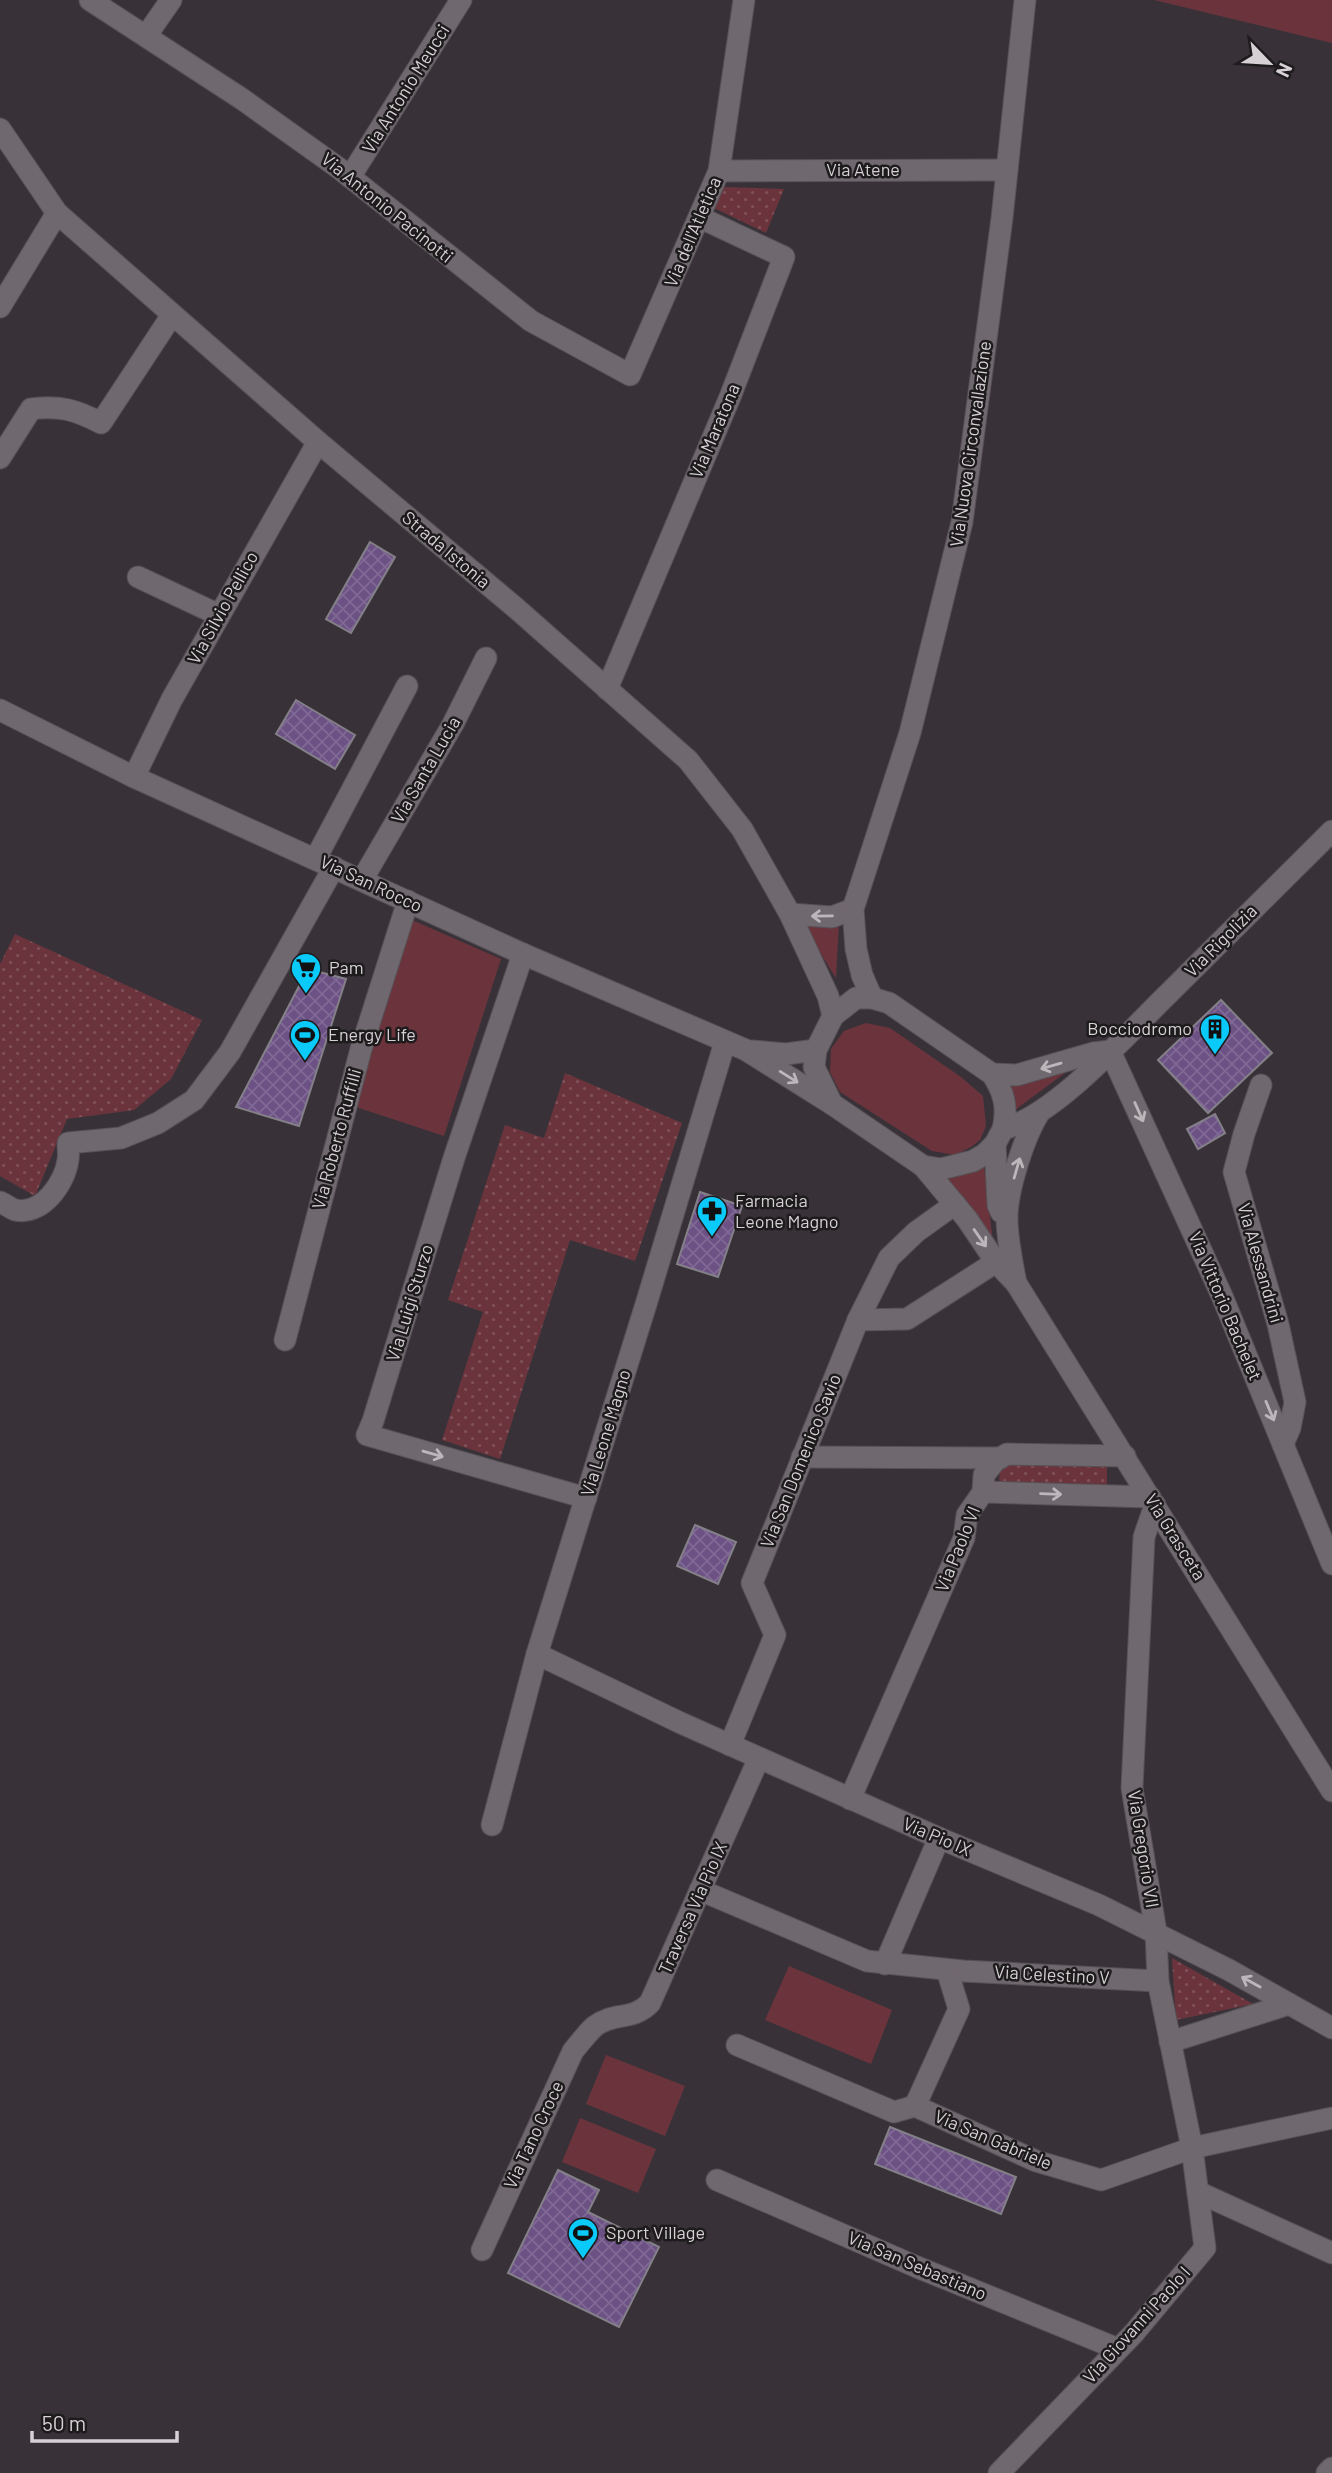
<svg xmlns="http://www.w3.org/2000/svg" width="1332" height="2473" font-family="Barlow,sans-serif">
<style>
.grass{fill:#6b343d}
.park{fill:url(#park-dots)}
.building{fill:url(#building-cross-hatch);stroke:#848088;stroke-width:2}
.lines{fill:none;stroke-linecap:round;stroke-linejoin:round}
.street-casing{stroke:#565156;stroke-width:23}
.secondary-casing{stroke:#565156;stroke-width:23}
.street{stroke:#6f686e;stroke-width:21}
.secondary{stroke:#6f686e;stroke-width:21}
.oneway{stroke:#bcb7bb}
.labels{text-anchor:middle;stroke-width:5;stroke-linejoin:round;paint-order:stroke}
.street-label{font-size:18px;fill:#d5d1d5;stroke:#1e1b1d}
.poi-label{font-size:18px;fill:#d5d1d5;stroke:#1e1b1d;text-anchor:start}
</style>
<defs>
<pattern id="park-dots" width="8" height="8" patternUnits="userSpaceOnUse" patternTransform="scale(1.75)"><rect width="8" height="8" fill="#6b343d"/><path d="M2 2h.1M6 6h.1" fill="none" stroke="#7f5058" stroke-width="1.8" stroke-linecap="round"/></pattern>
<pattern id="building-cross-hatch" width="8" height="8" patternUnits="userSpaceOnUse" patternTransform="scale(1.75)"><rect width="8" height="8" fill="#6c5185"/><path d="M0 0l8 8M0 8l8-8" fill="none" stroke="#806995"/></pattern>
</defs>
<rect width="100%" height="100%" fill="#383238"/>
<g class="grass">
<path d="M1154,0H1332V43Z"/>
<path d="M412,920L501,959L444,1136L350,1105Z"/>
<path d="M839,923L836,978L803,925Z"/>
<path d="M866,1023L890,1028L961,1077L983,1096L986,1126L980,1140L971,1147L955,1155L932,1151L840,1092L830,1072L831,1049L844,1031Z"/>
<path d="M1069,1070L1011,1113L1005,1083Z"/>
<path d="M984,1166L993,1242L944,1181Z"/>
<path d="M789,1966L892,2010L871,2064L765,2020Z"/>
<path d="M606,2055L685,2086L665,2136L586,2104Z"/>
<path d="M580,2118L656,2149L638,2193L562,2162Z"/>
</g>
<g class="park">
<path d="M723,187L784,189L766,233L714,208Z"/>
<path d="M15,934L202,1020L171,1079L134,1110L67,1119L35,1196L0,1176V964Z"/>
<path d="M565,1073L682,1123L635,1261L570,1240L500,1459L442,1440L483,1312L448,1300L505,1125L544,1138Z"/>
<path d="M1000,1458L1107,1462V1492L999,1486Z"/>
<path d="M1172,1958L1253,2004L1176,2020Z"/>
</g>
<g class="building">
<path d="M370,542L395,557L351,633L326,619Z"/>
<path d="M296,700L355,735L335,769L276,734Z"/>
<path d="M308,969L346,979L299,1126L236,1107Z"/>
<path d="M1221,1000L1272,1053L1208,1113L1158,1060Z"/>
<path d="M1215,1114L1225,1133L1198,1149L1187,1129Z"/>
<path d="M700,1192L742,1206L718,1277L677,1264Z"/>
<path d="M695,1525L736,1542L718,1584L677,1566Z"/>
<path d="M890,2127L1016,2177L1001,2214L875,2164Z"/>
<path d="M558,2170L599,2190L588,2212L659,2247L619,2327L508,2273Z"/>
</g>
<g class="lines">
<g class="street-casing">
<g id="street">
<path d="M90,0L242,99L340,169L531,321L630,375L719,171L744,0"/>
<path d="M146,36L171,0"/>
<path d="M719,171L1007,170"/>
<path d="M350,177L461,0"/>
<path d="M0,307L57,213"/>
<path d="M0,458L31,409C60,405 76,410 101,423L172,315"/>
<path d="M138,577L219,615"/>
<path d="M607,689L730,397L784,257L701,218"/>
<path d="M134,777L172,699L318,442"/>
<path d="M316,858L407,686"/>
<path d="M362,880L453,724L486,658"/>
<path d="M523,954L454,1158L373,1421L367,1435L586,1498"/>
<path d="M1261,1085L1244,1134L1234,1172L1278,1324L1295,1402L1290,1428L1283,1444"/>
<path d="M0,1202C5,1204 10,1208 15,1210C42,1216 65,1183 68,1160C69,1155 68,1149 68,1143L121,1138L158,1123L194,1100L230,1052L334,867"/>
<path d="M858,1320L889,1258L916,1232L955,1204"/>
<path d="M285,1340L361,1049L408,901"/>
<path d="M802,1457L1000,1458"/>
<path d="M983,1492L1150,1497"/>
<path d="M537,1654L681,1723L939,1838L1099,1905L1229,1970L1332,2028"/>
<path d="M730,1745L775,1635L752,1583L858,1320L907,1319L996,1262"/>
<path d="M850,1799L964,1538L967,1515L983,1492L984,1475L995,1461L1007,1454L1125,1456"/>
<path d="M492,1825L537,1654L647,1301L725,1042"/>
<path d="M700,1890L867,1961L963,1971L1158,1981"/>
<path d="M885,1964L939,1838"/>
<path d="M1170,2042L1289,2004"/>
<path d="M737,2045L894,2112L915,2106L1036,2161L1101,2180L1192,2148L1332,2118"/>
<path d="M915,2106L959,2009L947,1970"/>
<path d="M717,2180L917,2267L1118,2349"/>
<path d="M1198,2192L1332,2253"/>
<path d="M482,2250L573,2051C580,2043 587,2033 595,2026C613,2012 633,2021 650,2003L759,1758"/>
<path d="M999,2473L1134,2333L1205,2248L1192,2148L1158,1981L1156,1932L1132,1788L1144,1537L1155,1505"/>
<path d="M1327,2473L1332,2468"/>
</g>
</g>
<g class="secondary-casing">
<g id="secondary">
<path d="M0,129L57,213L318,442L517,609L688,760L742,829L790,914L828,996L833,1016"/>
<path d="M0,710L134,777L523,954L746,1050L832,1104"/>
<path d="M790,914L832,917L853,909"/>
<path d="M872,998L862,975L856,949L853,909L910,733L962,522L1002,218L1025,0"/>
<path d="M752,1051L786,1054L816,1050"/>
<path d="M1110,1051L1222,1296L1332,1564"/>
<path d="M992,1074L1017,1075L1093,1053L1110,1051"/>
<path d="M1003,1129C1008,1107 1004,1092 992,1074L889,1003L872,998H856L833,1016L816,1050L814,1067L832,1104L923,1166L941,1169L973,1161L985,1154L995,1144L1003,1129C1055,1116 1126,1035 1166,996C1221,941 1277,886 1332,831"/>
<path d="M995,1144L998,1205L1001,1212"/>
<path d="M923,1166L967,1219L996,1262L1016,1283L1332,1791"/>
<path d="M1016,1283C1012,1262 1007,1239 1007,1218C1007,1190 1024,1137 1039,1113"/>
</g>
</g>
<use href="#street" class="street"/>
<use href="#secondary" class="secondary"/>
</g>
<defs><path id="oneway-shaft" d="M-6 0H5M1.5-3L5.5 0L1.5 3" fill="none" stroke-width="1.6" stroke-linecap="round" stroke-linejoin="round" transform="scale(1.75)"/></defs>
<g class="oneway">
<use href="#oneway-shaft" transform="translate(822 916) rotate(179)"/>
<use href="#oneway-shaft" transform="translate(1051 1066) rotate(164)"/>
<use href="#oneway-shaft" transform="translate(789 1077) rotate(32)"/>
<use href="#oneway-shaft" transform="translate(1139 1112) rotate(66)"/>
<use href="#oneway-shaft" transform="translate(1017 1168) rotate(-74)"/>
<use href="#oneway-shaft" transform="translate(980 1238) rotate(55)"/>
<use href="#oneway-shaft" transform="translate(1270 1411) rotate(67)"/>
<use href="#oneway-shaft" transform="translate(433 1454) rotate(16)"/>
<use href="#oneway-shaft" transform="translate(1051 1494) rotate(2)"/>
<use href="#oneway-shaft" transform="translate(1251 1982) rotate(-151)"/>
</g>
<defs>
<g id="supermarket-pin" transform="scale(1.575)"><path d="M0 17L-7.5 6A9.5 9.5 0 1 1 7.5 6Z" fill="#0acafa" stroke="#1e1b1d"/><path d="M-6-5.5h2.5l.6 2H6L4.5 2H-2.5L-4.4-4H-6ZM-1.5 3.2a1.3 1.3 0 1 0 .1 0ZM3 3.2a1.3 1.3 0 1 0 .1 0Z" fill="#111"/></g>
<g id="building-pin" transform="scale(1.575)"><path d="M0 17L-7.5 6A9.5 9.5 0 1 1 7.5 6Z" fill="#0acafa" stroke="#1e1b1d"/><path d="M-4-6H4V6H1V3H-1V6H-4ZM-2.5-4.3h1.7v1.8h-1.7ZM.8-4.3h1.7v1.8H.8ZM-2.5-1h1.7V.8h-1.7ZM.8-1h1.7V.8H.8Z" fill="#111"/></g>
<g id="stadium-pin" transform="scale(1.575)"><path d="M0 17L-7.5 6A9.5 9.5 0 1 1 7.5 6Z" fill="#0acafa" stroke="#1e1b1d"/><path d="M0-5a6.5 5 0 1 0 0 10a6.5 5 0 1 0 0-10ZM-3.5-1.8h7v3.6h-7Z" fill="#111"/></g>
<g id="pharmacy-pin" transform="scale(1.575)"><path d="M0 17L-7.5 6A9.5 9.5 0 1 1 7.5 6Z" fill="#0acafa" stroke="#1e1b1d"/><path d="M-2-6h4v4h4v4h-4v4h-4v-4h-4v-4h4Z" fill="#111"/></g>
</defs>
<g fill-rule="evenodd">
<use href="#supermarket-pin" x="306" y="968"/>
<use href="#building-pin" x="1215" y="1029"/>
<use href="#stadium-pin" x="305" y="1035"/>
<use href="#pharmacy-pin" x="712" y="1211"/>
<use href="#stadium-pin" x="583" y="2233"/>
</g>
<g class="labels">
<g class="street-label">
<text transform="translate(406 89) rotate(-58)" y="6">Via Antonio Meucci</text>
<text x="863" y="176">Via Atene</text>
<text transform="translate(387 208) rotate(39)" y="6">Via Antonio Pacinotti</text>
<text transform="translate(693 232) rotate(-67)" y="6">Via dell'Atletica</text>
<text transform="translate(715 431) rotate(-67)" y="6">Via Maratona</text>
<text transform="translate(971 444) rotate(-82)" y="6">Via Nuova Circonvallazione</text>
<text transform="translate(446 550) rotate(40)" y="6">Strada Istonia</text>
<text transform="translate(223 608) rotate(-61)" y="6">Via Silvio Pellico</text>
<text transform="translate(426 770) rotate(-60)" y="6">Via Santa Lucia</text>
<text transform="translate(371 884) rotate(25)" y="6">Via San Rocco</text>
<text transform="translate(1221 941) rotate(-45)" y="6">Via Rigolizia</text>
<text transform="translate(337 1139) rotate(-75)" y="6">Via Roberto Ruffilli</text>
<text transform="translate(1260 1263) rotate(74)" y="6">Via Alessandrini</text>
<text transform="translate(410 1303) rotate(-73)" y="6">Via Luigi Sturzo</text>
<text transform="translate(1225 1306) rotate(67)" y="6">Via Vittorio Bachelet</text>
<text transform="translate(606 1433) rotate(-73)" y="6">Via Leone Magno</text>
<text transform="translate(801 1461) rotate(-68)" y="6">Via San Domenico Savio</text>
<text transform="translate(1175 1537) rotate(58)" y="6">Via Grasceta</text>
<text transform="translate(958 1549) rotate(-68)" y="6">Via Paolo VI</text>
<text transform="translate(937 1837) rotate(23)" y="6">Via Pio IX</text>
<text transform="translate(1143 1849) rotate(81)" y="6">Via Gregorio VII</text>
<text transform="translate(693 1908) rotate(-66)" y="6">Traversa Via Pio IX</text>
<text transform="translate(1052 1975) rotate(3)" y="6">Via Celestino V</text>
<text transform="translate(534 2135) rotate(-65)" y="6">Via Tano Croce</text>
<text transform="translate(993 2140) rotate(23)" y="6">Via San Gabriele</text>
<text transform="translate(917 2266) rotate(23)" y="6">Via San Sebastiano</text>
<text transform="translate(1137 2325) rotate(-48)" y="6">Via Giovanni Paolo I</text>
</g>
<g class="poi-label">
<text x="329" y="974">Pam</text>
<text x="1192" y="1035" text-anchor="end">Bocciodromo</text>
<text x="328" y="1041">Energy Life</text>
<text x="735" y="1207">Farmacia<tspan x="735" dy="21">Leone Magno</tspan></text>
<text x="606" y="2239">Sport Village</text>
</g>
</g>
<g transform="translate(1269 63) rotate(115)" stroke="#1e1b1d" stroke-width="5" paint-order="stroke">
<path d="M0-5L12 26L0 18L-12 26Z" fill="#d5d1d5"/>
<text y="-10" font-size="19" font-weight="bold" text-anchor="middle" fill="#d5d1d5">N</text>
</g>
<path d="M32 2431v10h145v-10" fill="none" stroke="#d5d1d5" stroke-width="3.5"/>
<text x="42" y="2431" font-size="21" fill="#d5d1d5" stroke="#1e1b1d" stroke-width="5" paint-order="stroke">50 m</text>
</svg>
